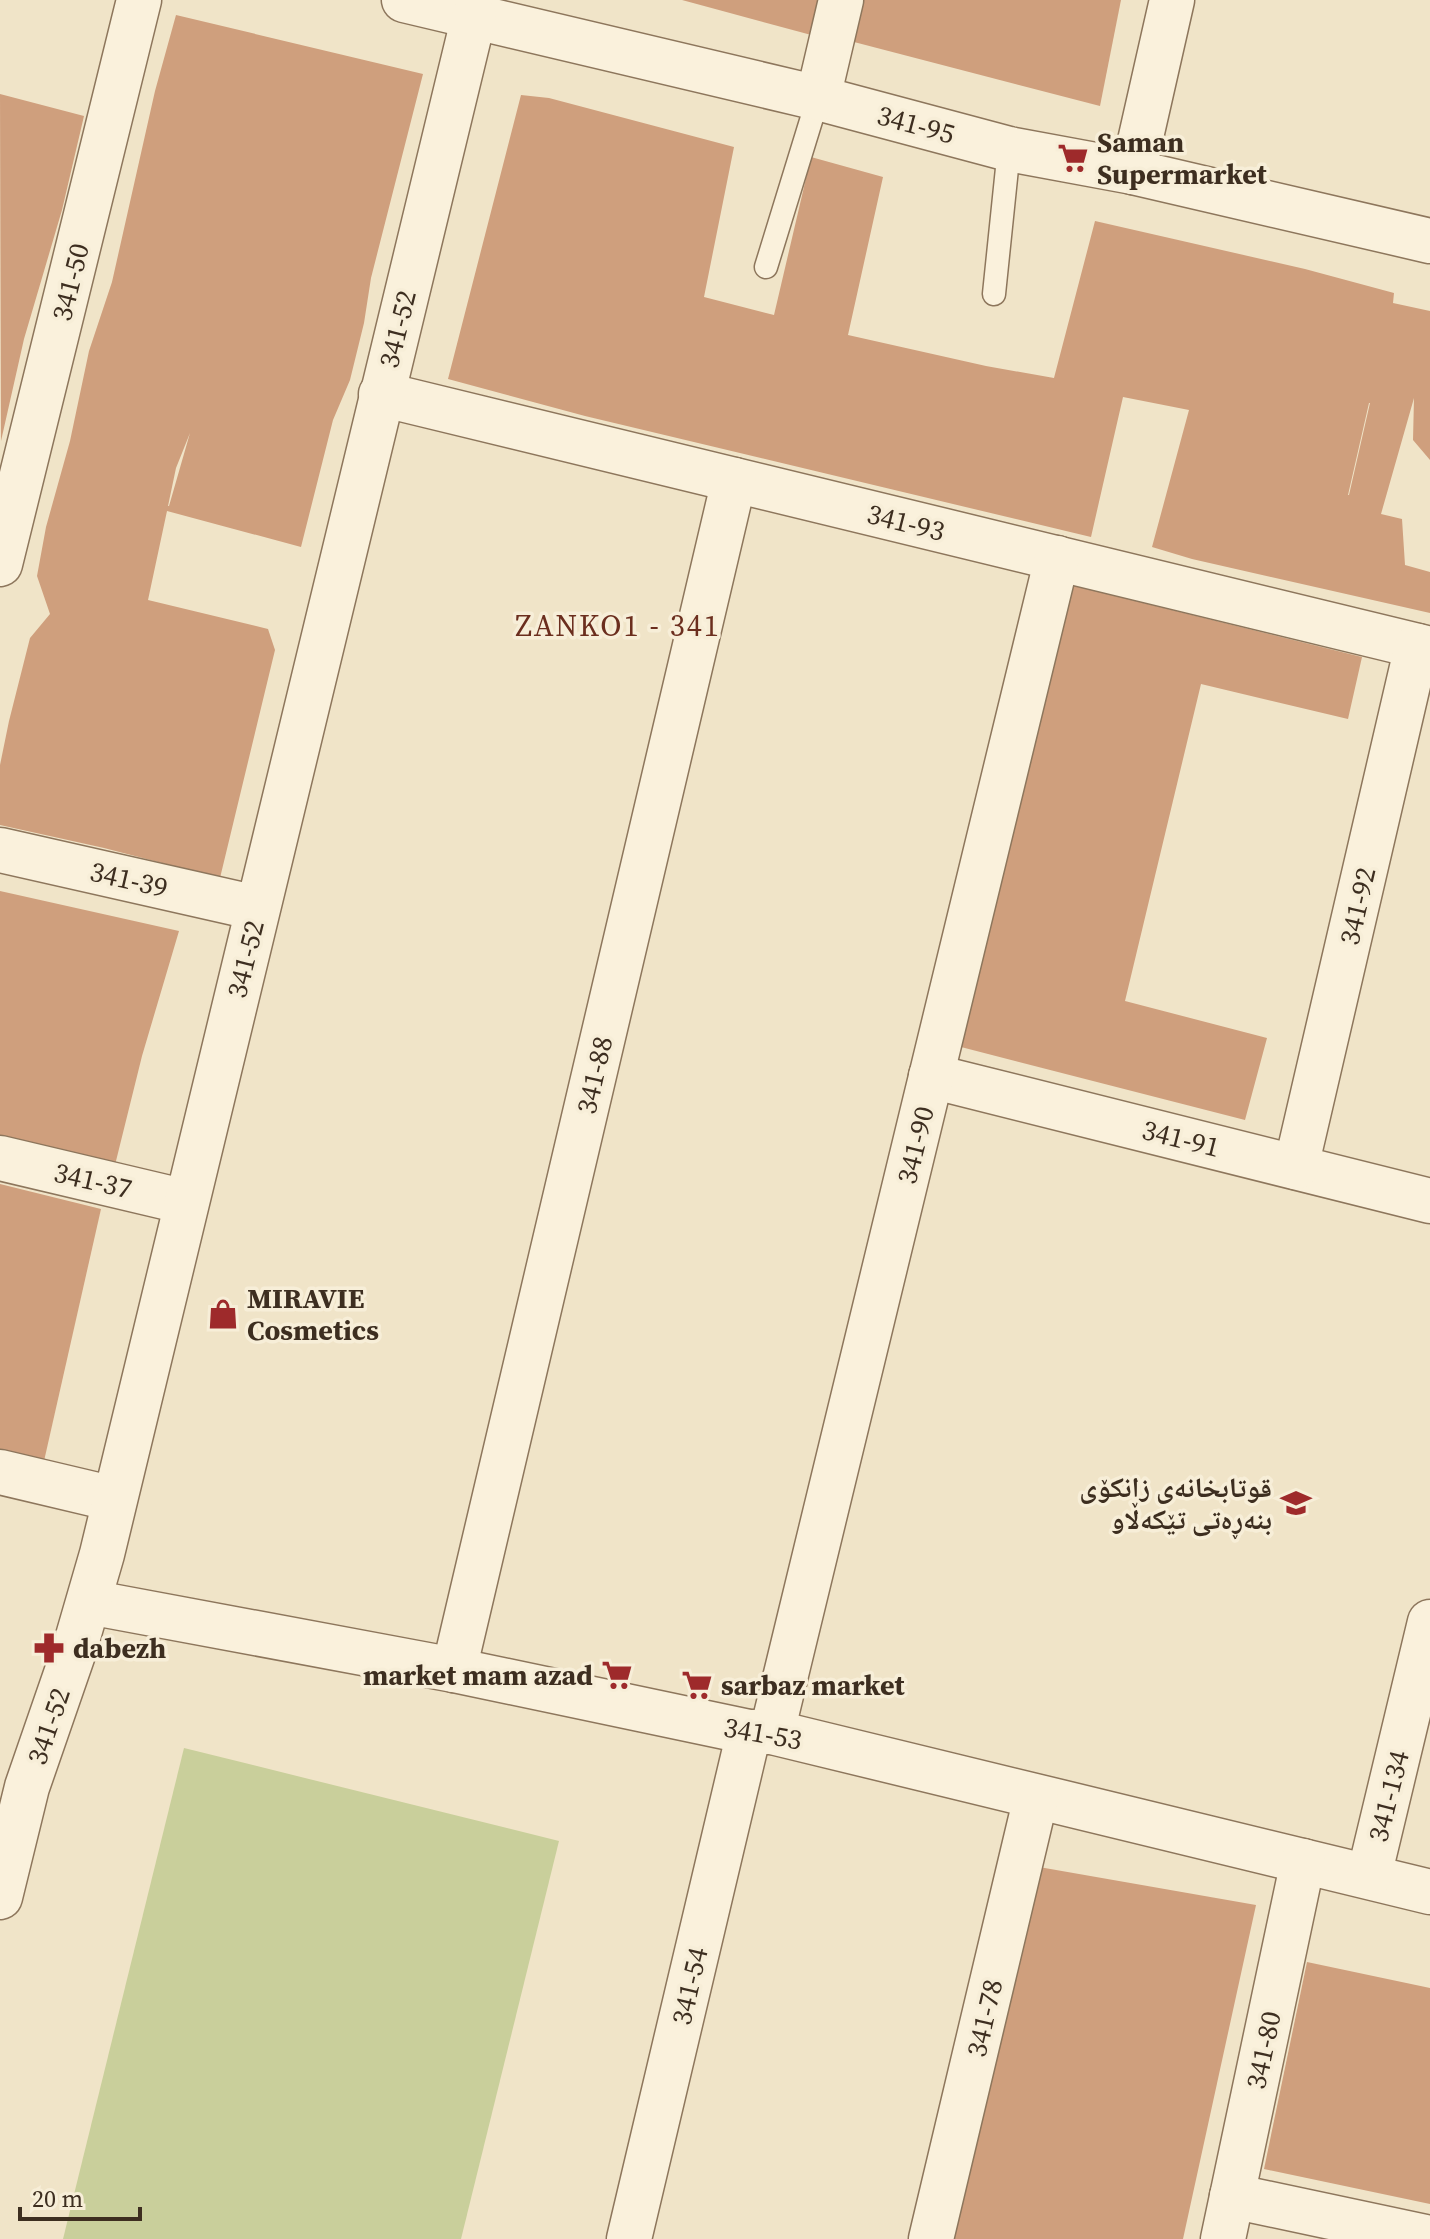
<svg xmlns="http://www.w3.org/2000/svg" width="1430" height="2239" font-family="'Source Serif 4','Noto Naskh Arabic',serif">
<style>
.green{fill:#c9cf9b}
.building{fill:#cf9f7d;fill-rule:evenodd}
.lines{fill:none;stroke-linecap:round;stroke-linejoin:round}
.lane-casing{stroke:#8d765c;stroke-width:25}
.street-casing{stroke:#8d765c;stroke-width:47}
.lane{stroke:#faf1dc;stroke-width:22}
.street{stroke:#faf1dc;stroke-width:44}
.labels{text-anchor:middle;stroke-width:7;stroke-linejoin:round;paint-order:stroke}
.street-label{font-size:28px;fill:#3d2e20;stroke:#f7eed8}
.poi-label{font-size:28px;font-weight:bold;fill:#3d2e20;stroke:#f7eed8;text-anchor:start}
.neighbourhood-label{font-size:30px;letter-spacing:2px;fill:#6b2e1e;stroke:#f7eed8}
</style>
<rect width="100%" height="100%" fill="#f0e4c8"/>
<path class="green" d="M184,1748L559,1841L461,2239H63Z"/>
<g class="building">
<path d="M682,0H823L815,36Z"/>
<path d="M864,0H1121L1100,106L854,42Z"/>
<path d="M176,15L423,74L371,278L364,323L350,380L333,420L301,547L167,511L148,600L268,629L275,650L220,878L104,848L0,825V765L9,721L30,638L50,614L37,576L46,527L70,441L89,351L112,282L155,91ZM190,433L169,506H168L176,468Z"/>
<path d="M0,94L84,116L62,210L24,339L1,441Z"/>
<path d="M521,95L549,98L734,147L704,297L774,315L811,157L883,177L848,335L986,366L1054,378L1095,221L1305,269L1394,293L1393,303L1430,311V460L1413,440L1414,398L1381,514L1402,519L1405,565L1430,572V613L1192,559L1152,547L1189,410L1123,397L1091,537L585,416L448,379ZM1369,403H1370L1349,495H1348Z"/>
<path d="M1071,585L1362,657L1348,719L1201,684L1125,1001L1267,1038L1245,1120L961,1047Z"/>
<path d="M0,891L179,931L142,1056L115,1165L0,1135Z"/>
<path d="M0,1184L101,1209L42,1470L0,1459Z"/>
<path d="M1039,1867L1256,1905L1183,2239H953Z"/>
<path d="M1307,1962L1430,1988V2204L1264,2169Z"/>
</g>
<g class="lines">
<g class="lane-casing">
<g id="lane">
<path d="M766,267L818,98"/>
<path d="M994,294L1009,149"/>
</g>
</g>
<g class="street-casing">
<g id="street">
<path d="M404,0L818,98L1009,149L1133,172L1430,241"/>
<path d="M818,98L841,0"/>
<path d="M1133,172L1172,0"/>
<path d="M381,394L1430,649"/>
<path d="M0,564L139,0"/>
<path d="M0,850L257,908"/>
<path d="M931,1076L1430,1201"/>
<path d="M0,1158L186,1202"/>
<path d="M1296,1167L1417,646"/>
<path d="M0,1472L114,1499"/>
<path d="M89,1602L454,1670L749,1732H772L1430,1892"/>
<path d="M454,1670L734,480"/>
<path d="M772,1732L1057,558"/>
<path d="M1369,1876L1430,1622"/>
<path d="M0,1897L27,1787L73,1654L102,1554L474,16"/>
<path d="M1232,2196L1430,2238"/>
<path d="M629,2239L749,1732"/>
<path d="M931,2239L1036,1797"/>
<path d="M1223,2239L1303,1861"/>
</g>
</g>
<use href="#lane" class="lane"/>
<use href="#street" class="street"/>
</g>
<defs>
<g id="supermarket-bare" transform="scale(2.4)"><path d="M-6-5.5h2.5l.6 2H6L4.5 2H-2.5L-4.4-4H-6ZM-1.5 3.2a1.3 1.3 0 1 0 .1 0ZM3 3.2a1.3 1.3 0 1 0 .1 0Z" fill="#9e2a2b" stroke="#f7eed8" stroke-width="2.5" paint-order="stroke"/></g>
<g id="shop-bare" transform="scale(2.4)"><path d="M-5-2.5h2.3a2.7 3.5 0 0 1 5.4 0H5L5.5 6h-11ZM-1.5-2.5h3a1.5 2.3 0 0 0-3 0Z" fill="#9e2a2b" stroke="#f7eed8" stroke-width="2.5" paint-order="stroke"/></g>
<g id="school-bare" transform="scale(2.4)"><path d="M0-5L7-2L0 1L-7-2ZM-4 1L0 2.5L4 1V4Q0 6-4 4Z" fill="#9e2a2b" stroke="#f7eed8" stroke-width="2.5" paint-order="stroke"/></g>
<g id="pharmacy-bare" transform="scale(2.4)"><path d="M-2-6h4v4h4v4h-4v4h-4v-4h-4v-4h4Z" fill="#9e2a2b" stroke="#f7eed8" stroke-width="2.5" paint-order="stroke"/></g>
</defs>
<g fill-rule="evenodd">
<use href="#supermarket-bare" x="1073" y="158"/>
<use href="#shop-bare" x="223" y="1314"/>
<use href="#school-bare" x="1296" y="1503"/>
<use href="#pharmacy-bare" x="49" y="1648"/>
<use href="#supermarket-bare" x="617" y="1675"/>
<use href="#supermarket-bare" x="697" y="1685"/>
</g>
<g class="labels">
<g class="street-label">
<text transform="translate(916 124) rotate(15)" y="10">341-95</text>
<text transform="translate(70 282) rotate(-76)" y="10">341-50</text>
<text transform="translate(397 329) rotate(-76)" y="10">341-52</text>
<text transform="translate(906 522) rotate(14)" y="10">341-93</text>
<text transform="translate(129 879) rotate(13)" y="10">341-39</text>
<text transform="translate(1357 906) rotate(-77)" y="10">341-92</text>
<text transform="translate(245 959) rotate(-76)" y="10">341-52</text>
<text transform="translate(594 1075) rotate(-77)" y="10">341-88</text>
<text transform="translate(1181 1138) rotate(14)" y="10">341-91</text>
<text transform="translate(915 1145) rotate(-76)" y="10">341-90</text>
<text transform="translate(93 1180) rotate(13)" y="10">341-37</text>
<text transform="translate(48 1726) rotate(-71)" y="10">341-52</text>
<text transform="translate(763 1733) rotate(10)" y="10">341-53</text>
<text transform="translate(1388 1796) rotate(-76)" y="10">341-134</text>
<text transform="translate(689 1986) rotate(-77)" y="10">341-54</text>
<text transform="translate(984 2018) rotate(-77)" y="10">341-78</text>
<text transform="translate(1263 2050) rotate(-78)" y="10">341-80</text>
</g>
<g class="poi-label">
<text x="1097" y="152">Saman<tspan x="1097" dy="32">Supermarket</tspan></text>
<text x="247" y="1308">MIRAVIE<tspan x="247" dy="32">Cosmetics</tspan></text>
<text x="1272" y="1497" text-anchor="end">قوتابخانه‌ی زانکۆی<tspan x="1272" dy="32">بنەڕەتی تێکەڵاو</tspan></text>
<text x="73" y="1658">dabezh</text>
<text x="593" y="1685" text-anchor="end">market mam azad</text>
<text x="721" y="1695">sarbaz market</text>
</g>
<g class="neighbourhood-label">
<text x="618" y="636">ZANKO1 - 341</text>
</g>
</g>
<path d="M20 2207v12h120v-12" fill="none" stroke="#3d2e20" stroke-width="4"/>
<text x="32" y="2207" font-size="24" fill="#3d2e20" stroke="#f7eed8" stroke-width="6" paint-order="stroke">20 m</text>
</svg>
